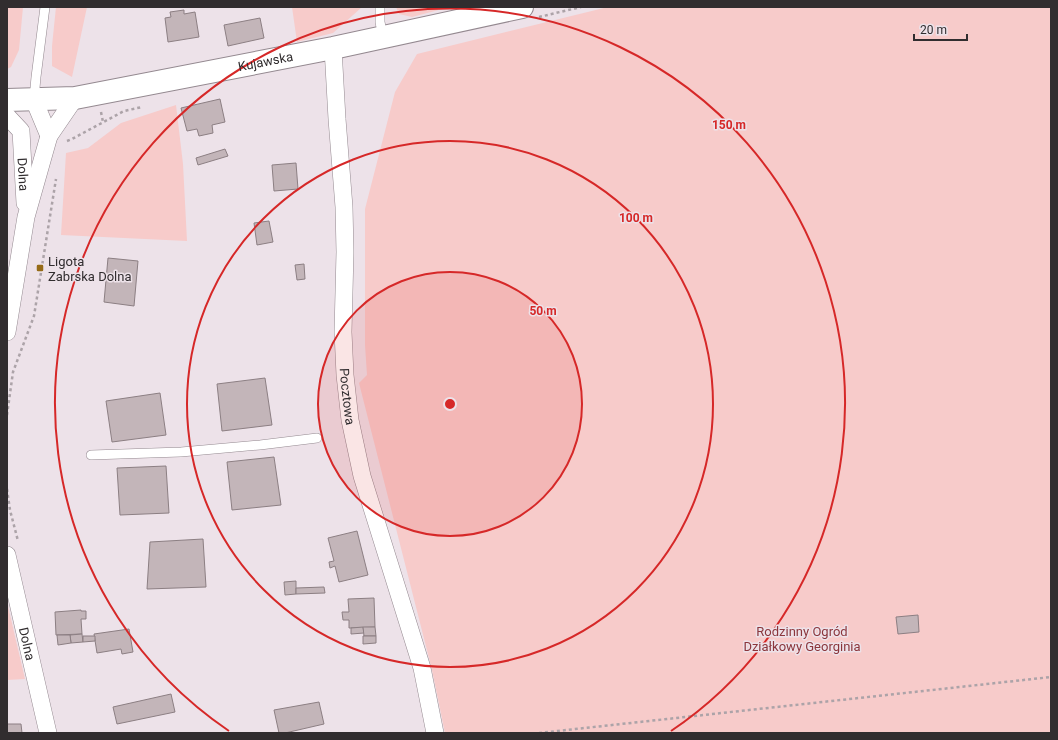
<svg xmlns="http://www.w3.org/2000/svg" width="1058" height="740" font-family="Roboto,sans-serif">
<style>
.green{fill:#f7cbca}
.building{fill:#c3b5b9;stroke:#8c7f83}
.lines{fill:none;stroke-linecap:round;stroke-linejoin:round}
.service-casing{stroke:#948990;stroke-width:10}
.minor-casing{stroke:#948990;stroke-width:18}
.tertiary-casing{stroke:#948990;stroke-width:24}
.path{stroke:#aca3a8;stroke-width:2.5;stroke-dasharray:3 3;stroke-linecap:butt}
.service{stroke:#fff;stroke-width:9}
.minor{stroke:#fff;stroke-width:17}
.tertiary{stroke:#fff;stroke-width:22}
.ring{fill:none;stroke:#d62828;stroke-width:2}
.poi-dot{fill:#966b17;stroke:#ede2e9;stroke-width:1.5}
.labels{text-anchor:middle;stroke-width:3;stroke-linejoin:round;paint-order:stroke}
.street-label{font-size:13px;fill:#312d2f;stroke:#ede2e9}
.poi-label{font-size:13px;fill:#312d2f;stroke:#ede2e9;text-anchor:start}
.park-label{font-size:13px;fill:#8b363c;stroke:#ede2e9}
.centre{fill:#d62828;stroke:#ede2e9;stroke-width:2}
.ring-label{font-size:12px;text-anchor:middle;font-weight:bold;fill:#d62828;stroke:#ede2e9;stroke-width:3;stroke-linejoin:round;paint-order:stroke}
</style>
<rect width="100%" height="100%" fill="#ede2e9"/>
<g class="green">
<path d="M7,7H23L19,50L11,67L7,69Z"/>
<path d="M56,7H87L72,77L52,66V46Z"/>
<path d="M292,7H362L333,33L297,42Z"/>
<path d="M396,7H450L412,17L399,14Z"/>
<path d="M608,7H1051V733H445L432,670L359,383L367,375L365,345V209L395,92L417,54Z"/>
<path d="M176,105L183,164L187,241L61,235L66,153L88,148L121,123Z"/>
<path d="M7,602L25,679L7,680Z"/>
</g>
<g class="building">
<path d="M184,10V14L195,12L199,37L168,42L165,18L171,17L170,12Z"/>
<path d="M260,18L264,38L228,46L224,25Z"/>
<path d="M220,99L225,122L212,125L213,133L199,136L197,129L187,131L181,108Z"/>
<path d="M225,149L228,156L198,165L196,158Z"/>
<path d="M296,163L298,189L274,191L272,165Z"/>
<path d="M269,221L273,242L257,245L254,223Z"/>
<path d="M108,258L138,261L134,306L104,302Z"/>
<path d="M304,264L305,279L297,280L295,265Z"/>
<path d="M265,378L272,425L222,431L217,384Z"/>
<path d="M160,393L166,435L112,442L106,401Z"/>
<path d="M274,457L281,505L232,510L227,462Z"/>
<path d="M166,466L169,513L120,515L117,468Z"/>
<path d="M357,531L368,575L339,582L335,566L330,568L329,562L334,561L328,538Z"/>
<path d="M203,539L206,587L147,589L150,542Z"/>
<path d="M296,581V594L285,595L284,582Z"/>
<path d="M324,587L325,593L296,594V588Z"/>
<path d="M374,598L375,627L349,628V620H343L342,612H349L348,599Z"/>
<path d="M81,610V611H86V619H81L82,634L56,635L55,612Z"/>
<path d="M918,615L919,632L898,634L896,617Z"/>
<path d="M363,627L364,633L351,634V628Z"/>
<path d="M363,627H375L376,636H364Z"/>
<path d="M129,629L133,652L122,654L121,649L97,653L94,634Z"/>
<path d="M82,634L83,642L71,643L70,635Z"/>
<path d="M57,635H70L71,643L58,645Z"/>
<path d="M83,636H95V641L83,642Z"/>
<path d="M363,636H376V643L363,644Z"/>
<path d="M171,694L175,712L117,724L113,707Z"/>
<path d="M319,702L324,724L285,733H279L274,710Z"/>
<path d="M7,724H21L22,733H7Z"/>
</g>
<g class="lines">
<g class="service-casing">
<g id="service">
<path d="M380,7V22L383,37"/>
<path d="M34,99L36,77L45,7"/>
<path d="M91,455L181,452L260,445L317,438"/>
</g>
</g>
<g class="minor-casing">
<g id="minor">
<path id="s1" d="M333,48L337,119L344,207L345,252L343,332L345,375L350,420L362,476L422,668L435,733"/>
<path d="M34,100L49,136"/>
<path id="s2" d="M7,116L21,131L25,203"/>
<path d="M7,332L26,217L47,143L49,136L75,98"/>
<path id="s3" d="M7,555L48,733"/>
</g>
</g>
<g class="tertiary-casing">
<g id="tertiary">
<path id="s4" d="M7,100L75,98L333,48L522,7"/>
</g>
</g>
<g class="path">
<path d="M539,17L581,7"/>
<path d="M101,112L103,122"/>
<path d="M67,141L72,139L124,111L142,107"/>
<path d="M7,415L13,372L34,316L56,179"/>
<path d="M7,489L10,510L18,541"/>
<path d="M539,733L1051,677"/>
</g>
<use href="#service" class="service"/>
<use href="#minor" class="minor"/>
<use href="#tertiary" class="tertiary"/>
</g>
<circle cx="450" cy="404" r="132" fill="#d62828" fill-opacity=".12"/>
<g class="ring">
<circle cx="450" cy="404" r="132"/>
<circle cx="450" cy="404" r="263"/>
<path d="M229 731A395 395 0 1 1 671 731"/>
</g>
<rect class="poi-dot" x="36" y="264" width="8" height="8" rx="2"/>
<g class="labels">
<g class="street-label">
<text dy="5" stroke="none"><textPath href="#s4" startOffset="262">Kujawska</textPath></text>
<text dy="5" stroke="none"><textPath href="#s2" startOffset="64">Dolna</textPath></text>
<text dy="5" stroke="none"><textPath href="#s1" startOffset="349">Pocztowa</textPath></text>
<text dy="5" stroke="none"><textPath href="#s3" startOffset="91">Dolna</textPath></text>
</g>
<g class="poi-label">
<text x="48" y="266">Ligota<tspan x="48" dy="15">Zabrska Dolna</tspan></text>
</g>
<g class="park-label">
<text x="802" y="636">Rodzinny Ogród<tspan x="802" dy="15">Działkowy Georginia</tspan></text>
</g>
</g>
<circle cx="450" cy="404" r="6" class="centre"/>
<g class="ring-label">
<text x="729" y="129">150 m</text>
<text x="636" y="222">100 m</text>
<text x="543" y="315">50 m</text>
</g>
<rect width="1058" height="740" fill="none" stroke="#312d2f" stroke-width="16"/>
<path d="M914 34v6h53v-6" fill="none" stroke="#312d2f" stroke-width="2"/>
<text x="920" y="34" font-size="12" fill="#312d2f" stroke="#ede2e9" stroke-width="3" paint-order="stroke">20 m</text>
</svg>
